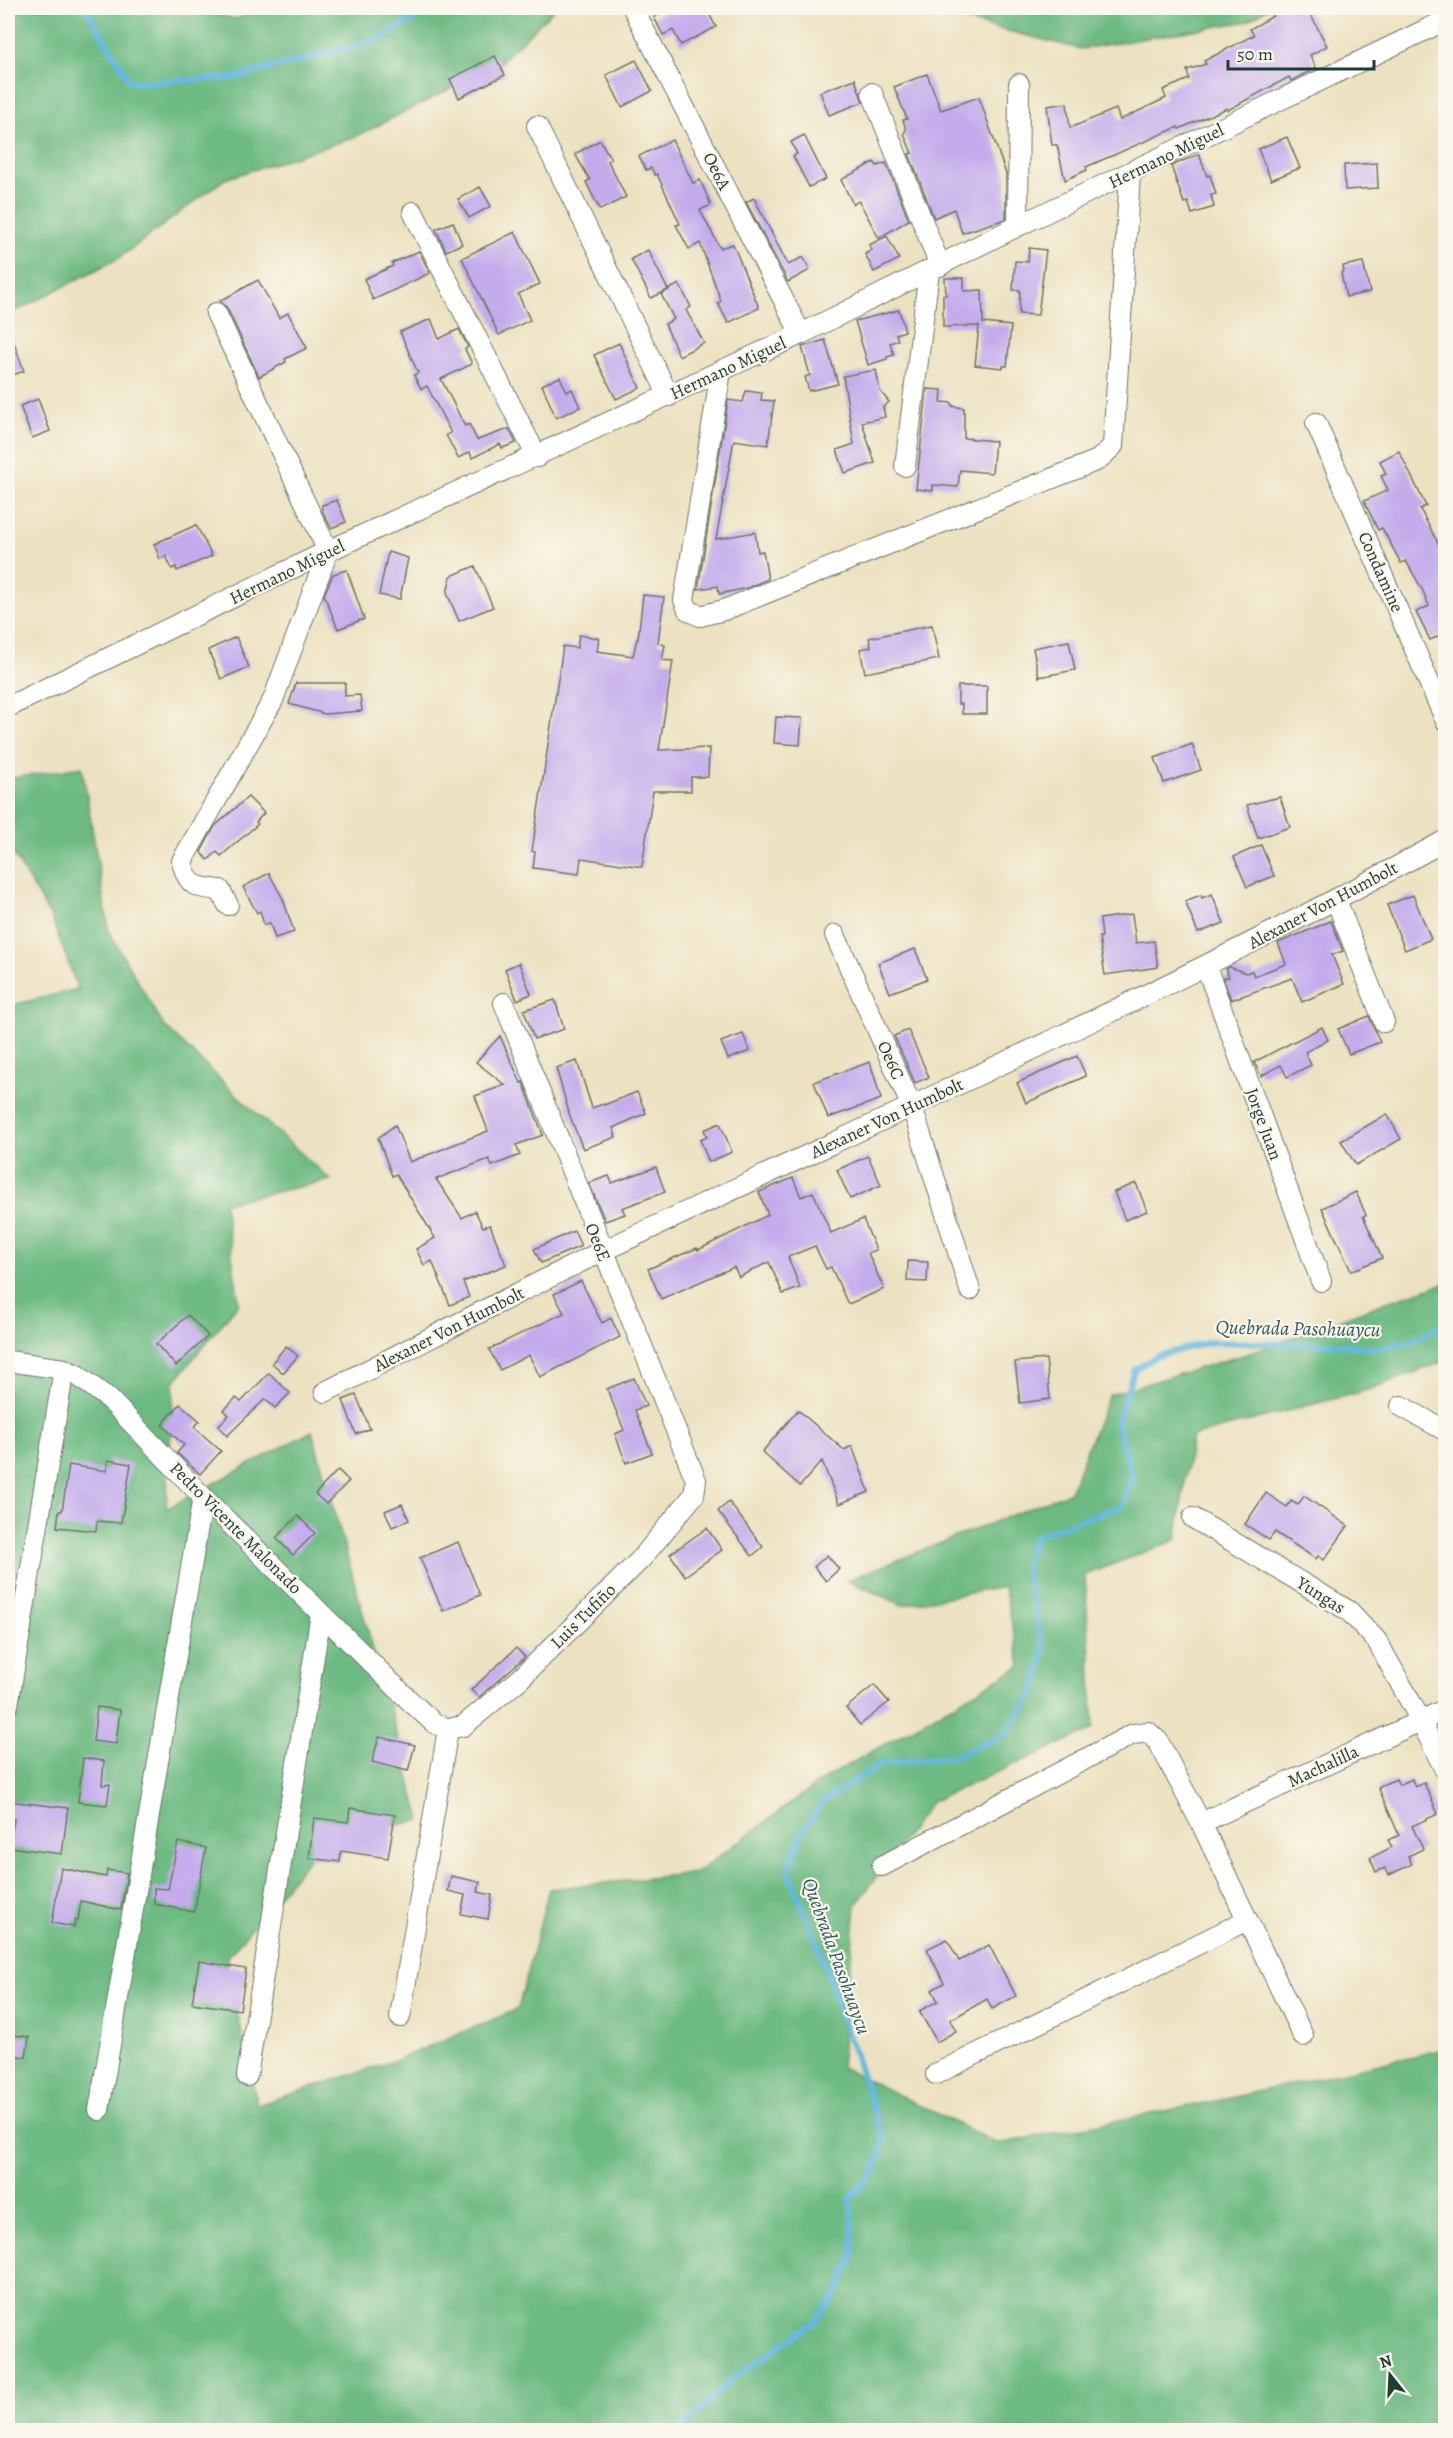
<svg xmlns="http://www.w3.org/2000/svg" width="1453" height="2438" font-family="Alegreya,serif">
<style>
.forest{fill:#6dba83;stroke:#467c5c;stroke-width:1.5}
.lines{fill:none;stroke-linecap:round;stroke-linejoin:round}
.stream{stroke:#63b8df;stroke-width:6}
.building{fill:#c4acec}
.minor-casing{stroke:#677665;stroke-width:22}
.minor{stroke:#fff;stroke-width:20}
.labels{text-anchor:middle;stroke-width:4.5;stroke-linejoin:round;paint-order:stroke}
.street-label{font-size:18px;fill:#1f3d34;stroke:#fbf7ec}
.water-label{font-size:20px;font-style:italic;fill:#305c5f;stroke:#fbf7ec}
</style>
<rect width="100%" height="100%" fill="#fbf7ec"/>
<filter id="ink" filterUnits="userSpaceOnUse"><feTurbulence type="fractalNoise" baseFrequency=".0167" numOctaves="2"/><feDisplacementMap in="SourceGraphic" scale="12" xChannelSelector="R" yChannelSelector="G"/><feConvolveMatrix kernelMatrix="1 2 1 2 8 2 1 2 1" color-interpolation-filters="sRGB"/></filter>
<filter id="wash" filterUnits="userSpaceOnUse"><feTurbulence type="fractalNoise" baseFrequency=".008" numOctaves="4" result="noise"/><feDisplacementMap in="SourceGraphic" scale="24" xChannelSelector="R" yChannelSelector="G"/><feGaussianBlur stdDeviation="1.35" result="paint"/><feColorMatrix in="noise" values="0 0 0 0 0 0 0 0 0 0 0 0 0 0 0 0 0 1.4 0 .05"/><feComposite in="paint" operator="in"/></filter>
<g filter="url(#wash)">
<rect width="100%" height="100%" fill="#ece1c0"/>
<g class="forest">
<path d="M8,8H188L237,19L261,8H555L498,65L355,137L225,179L119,258L8,315Z"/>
<path d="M914,8H1269L1248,21L1081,49Z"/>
<path d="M82,767L109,932L163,1025L257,1114L331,1180L224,1203L239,1303L174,1382L166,1509L312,1431L421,1820L325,1839L226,1959L257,2105L394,2061L518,2009L549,1889L696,1873L824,1779L1021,1666L1004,1587L902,1605L847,1580L1070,1492L1109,1395L1253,1352L1384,1303L1445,1283V1361L1368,1390L1192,1436L1176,1540L1085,1575L1094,1729L931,1802L856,1905L841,2067L998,2144L1226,2099L1445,2049V2430H8V1006L78,989L52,919L8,845V779Z"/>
</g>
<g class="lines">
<g class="stream">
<path d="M85,8L131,83L233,78L373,42L434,8"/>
<path d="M1140,8H1145"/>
<path d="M680,2430L731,2380L815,2322L836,2294L852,2261L853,2231L850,2198L874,2172L884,2141L818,1946L788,1871L803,1831L823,1802L881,1764L953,1757L1003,1736L1035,1691L1044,1650L1024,1564L1035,1536L1122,1506L1132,1478L1117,1424L1134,1370L1156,1356L1211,1342L1339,1345L1377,1349L1410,1342L1446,1324"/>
</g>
</g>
<g id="blocks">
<g class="building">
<path d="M672,8H706L716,27L681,45L673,30L663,35L654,17Z"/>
<path d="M1269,8H1307L1327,46L1310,55L1316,68L1291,81L1289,77L1228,110L1227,108L1179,129L1178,127L1086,167L1087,170L1065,180L1057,145H1052L1047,106L1067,103L1070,128L1116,109L1120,120L1166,98L1163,90L1189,79L1187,70L1206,64L1204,61L1254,35L1250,29L1273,16Z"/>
<path d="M495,56L505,75L459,98L450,79Z"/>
<path d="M636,60L652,91L622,107L606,75Z"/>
<path d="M927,74L941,110L979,97L1006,174V219L962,233L954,209L934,218L909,154L912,153L904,134L906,129L903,120L907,119L894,87Z"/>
<path d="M855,79L863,102L829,115L820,92Z"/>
<path d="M804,135L826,179L809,187L793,156L797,154L791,142Z"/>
<path d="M1287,137L1300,168L1271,180L1258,149Z"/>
<path d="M600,140L611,159L608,161L626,197L600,210L586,182L590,180L575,154Z"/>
<path d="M672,140L693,183L700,180L711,205L700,210L720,248L733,244L759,308L728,323L718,303L721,301L700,243L689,249L676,225L680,224L657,174L655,175L651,168L646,170L639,156Z"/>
<path d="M1199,154L1207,176L1210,175L1216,194L1211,195L1214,207L1192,214L1188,202L1184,203L1171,166Z"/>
<path d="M874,162L877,166L886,163L909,220L879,238L859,201L853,204L841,180Z"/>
<path d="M1377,163L1378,188L1345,190L1344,165Z"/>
<path d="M480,187L491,206L469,218L458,199Z"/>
<path d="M754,198L788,265L803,257L810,270L788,282L746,202Z"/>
<path d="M453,222L462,244L446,251L436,229Z"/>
<path d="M515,232L540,284L518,294L530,320L499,335L462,258Z"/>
<path d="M887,236L899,259L874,272L865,254L872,250L869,245Z"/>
<path d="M1029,248L1046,250L1038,315L1019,314L1020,290H1013L1015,261L1028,262Z"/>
<path d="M648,250L668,290L651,298L631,259Z"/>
<path d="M419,251L430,273L373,300L364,279L393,266L392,263Z"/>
<path d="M1363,262L1370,292L1346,297L1341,273L1344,271L1343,266Z"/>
<path d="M945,278H964V291L982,290L983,323L1011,326L1007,366H1003V368L975,365L979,326L943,327V295H946Z"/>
<path d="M258,280L279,318L288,313L307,348L285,359L286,362L259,377L227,308L220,301Z"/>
<path d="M679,284L691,307L686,310L704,343L679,356L665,324L674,319L661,294Z"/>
<path d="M899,310L905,331L896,334L898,340L890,343L894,355L887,357V359L868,365L855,321Z"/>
<path d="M431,319L439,339L459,329L468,347L465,349L472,364L441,379L465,426L469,424L477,440L509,429L516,443L502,448L500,444L472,458L470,452L458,458L446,435L451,433L427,386L421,389L414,375L418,373L400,332Z"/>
<path d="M9,329L24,371L8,377V330Z"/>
<path d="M825,340L838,384L809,391L805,377L810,375L802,347Z"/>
<path d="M619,343L640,388L616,399L594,355Z"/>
<path d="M876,370L880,391L889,402L883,407L885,417L862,422L875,463L845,473L837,450L854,444L843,376Z"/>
<path d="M560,377L567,392L572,389L580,407L556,418L542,385Z"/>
<path d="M927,389L942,390L941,402L952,403V406L964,408V438L995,441L992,473L960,470L958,487L933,485V491L916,489Z"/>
<path d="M746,391L762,393L761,400L774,401L768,445L734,440L716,539L755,532L758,552L763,551L768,579L747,588L719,594L718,586L698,589L728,400L743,402Z"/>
<path d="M38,399L50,431L32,438L20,406Z"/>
<path d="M1399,451L1426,506L1420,509L1446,558L1439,562L1446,574V645L1441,635L1430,640L1416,612L1429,606L1423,591L1406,561L1401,563L1382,528L1378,530L1364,501L1388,490L1381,476L1386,474L1380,461Z"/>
<path d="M337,500L346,522L331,528L322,510V505Z"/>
<path d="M196,525L212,556L177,571L176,567L172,569L166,556L160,559L154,544Z"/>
<path d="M388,552L408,558L400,599L379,595Z"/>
<path d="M475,566L493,607L459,621L447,593L451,576Z"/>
<path d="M347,570L364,619L338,629L324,595L333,574Z"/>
<path d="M643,595L664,597L658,643L665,645L662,660L673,661L659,750L709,748L708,777H691V791H653L642,867L581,858L579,874L533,868L535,852L532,851L563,646L577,648L579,635L599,638L597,651L633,656L637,639H638Z"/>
<path d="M932,625L939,659L865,673L860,649L871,647L869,638Z"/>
<path d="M236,637L249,667L221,679L208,650Z"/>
<path d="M1069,641L1075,670L1039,677L1033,648Z"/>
<path d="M296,683H345V696L360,695L362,711L325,714L289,704Z"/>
<path d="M958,686H987V714H962V704H958Z"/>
<path d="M776,717L802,718L800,745L774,743Z"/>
<path d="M1192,744L1201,770L1164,783L1155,758Z"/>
<path d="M248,797L264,813L256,822L258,824L221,856L217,852L208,860L201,852L215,826Z"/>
<path d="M1280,797L1290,827L1258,838L1247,805Z"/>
<path d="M1261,845L1274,876L1247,887L1234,857Z"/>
<path d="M269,873L283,899L294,932L275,938L270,923L264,925L260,911L257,913L243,887Z"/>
<path d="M1212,894L1224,923L1198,933L1185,901L1201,895L1202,898Z"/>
<path d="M1413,895L1431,939L1405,950L1387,905Z"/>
<path d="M1132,914L1136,943L1154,941L1158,967L1105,975L1099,937H1102L1100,919Z"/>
<path d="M1331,921L1343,951L1332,955L1344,984L1302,1002L1292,978L1231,1000L1223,978L1229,977L1226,969L1230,967L1246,973L1252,971L1254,976L1286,964L1278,943Z"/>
<path d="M915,949L927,979L890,993L878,963Z"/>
<path d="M519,963L531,994L517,1000L505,969Z"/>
<path d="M555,1000L564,1029L534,1039L524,1010Z"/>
<path d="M1369,1016L1380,1042L1349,1054L1338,1029Z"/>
<path d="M1322,1027L1328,1040L1305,1052L1311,1065L1287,1077L1281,1065L1261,1076L1254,1062Z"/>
<path d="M908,1030L929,1077L915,1083L894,1036Z"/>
<path d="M743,1034L750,1051L728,1059L721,1042Z"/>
<path d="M500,1036L521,1083L523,1082L543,1135L516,1145L520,1155L492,1166L489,1159L436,1179L462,1218L475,1211L483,1227L490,1225L506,1265L463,1282L469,1297L450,1305L432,1261L424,1265L416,1249L435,1238L396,1174L392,1176L378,1138L395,1125L410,1162L488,1131L475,1096L505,1085L476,1062Z"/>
<path d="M1077,1056L1086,1076L1026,1103L1017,1083Z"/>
<path d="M577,1061L592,1108L603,1104L604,1105L637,1092L646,1113L613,1128L616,1137L583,1149L570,1116L556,1068Z"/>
<path d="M870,1062L881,1099L828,1118L814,1082Z"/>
<path d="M1387,1114L1401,1139L1356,1165L1341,1141Z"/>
<path d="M720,1123L732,1152L709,1162L700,1140L707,1137L704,1130Z"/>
<path d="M868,1156L881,1185L850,1199L837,1170Z"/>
<path d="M656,1167L665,1192L622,1208L625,1214L605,1221L589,1183L609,1176L612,1183Z"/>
<path d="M793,1178L801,1197L813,1192L831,1233L863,1219L876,1250L868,1253L884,1289L848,1304L831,1267L826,1269L815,1246L788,1257L800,1288L783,1294L769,1262L739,1277L734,1267L661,1299L648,1269L697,1248L698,1250L768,1215L759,1192Z"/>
<path d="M1136,1183L1147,1211L1125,1220L1114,1192Z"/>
<path d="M1356,1192L1366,1215L1363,1216L1382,1258L1351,1271L1322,1208Z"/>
<path d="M574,1231L581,1246L541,1263L534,1249Z"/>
<path d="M908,1261L928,1262L927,1282L907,1281Z"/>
<path d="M581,1281L602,1323L611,1318L620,1337L540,1377L529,1355L500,1370L489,1349L564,1313L554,1294Z"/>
<path d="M188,1315L208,1336L176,1366L156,1344Z"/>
<path d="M286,1346L298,1356L283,1373L272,1363Z"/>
<path d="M1046,1359L1050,1399L1020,1403L1015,1362Z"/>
<path d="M269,1373L290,1393L275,1408L265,1399L227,1436L218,1426L229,1415L224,1410L236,1398L241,1402Z"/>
<path d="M634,1378L646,1406L635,1410L652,1453L626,1463L615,1434L624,1430L607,1389Z"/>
<path d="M356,1395L370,1429L356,1434L343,1400Z"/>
<path d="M180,1404L200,1421L194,1427L221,1451L200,1474L177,1453L184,1445L162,1425Z"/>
<path d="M798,1410L844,1450L852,1446L869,1492L839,1504L822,1461L800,1486L762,1452Z"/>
<path d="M108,1460L131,1464L121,1523L97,1521L96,1531L57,1527L59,1511H62L69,1465L107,1471Z"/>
<path d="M338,1470L349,1481L326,1504L315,1494Z"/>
<path d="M1266,1493L1287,1507L1291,1501L1298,1505L1304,1496L1348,1526L1324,1560L1318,1556L1316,1559L1275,1532L1269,1540L1245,1524Z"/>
<path d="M729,1502L763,1547L752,1556L718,1511Z"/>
<path d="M402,1504L409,1520L392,1527L385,1511Z"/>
<path d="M298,1516L315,1533L293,1555L276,1538Z"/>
<path d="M707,1528L722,1550L685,1576L670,1554Z"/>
<path d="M458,1542L480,1595L443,1611L420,1558Z"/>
<path d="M827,1555L839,1569L826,1581L814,1567Z"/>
<path d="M516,1648L525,1657L479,1697L471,1690Z"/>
<path d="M874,1685L889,1702L860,1725L846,1708Z"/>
<path d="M97,1707L120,1710L116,1744L93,1741Z"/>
<path d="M379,1737L415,1745L408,1771L372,1762Z"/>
<path d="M83,1758L104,1761L102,1785L110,1784L107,1805L78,1802Z"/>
<path d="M1396,1779L1399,1785L1412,1779L1415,1787L1424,1783L1438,1814L1412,1826L1423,1849L1408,1856L1412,1864L1389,1875L1385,1868L1376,1872L1370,1858L1392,1847L1388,1840L1399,1835L1378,1787Z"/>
<path d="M8,1801L68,1808L62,1854L9,1847L14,1819H8Z"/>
<path d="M350,1808L395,1815L388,1858L341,1851L340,1862L309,1858L314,1818L348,1822Z"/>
<path d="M178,1842L206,1848L194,1912L154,1904V1888L168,1889Z"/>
<path d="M61,1868L106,1877L107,1870L127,1873L121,1910L81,1901L78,1920H75L74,1927L52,1923Z"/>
<path d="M451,1876L480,1882L478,1892L492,1895L488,1919L461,1914L465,1895L448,1891Z"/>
<path d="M947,1939L959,1961L989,1945L1016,1996L992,2009L987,1999L950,2020L956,2031L937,2042L919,2011L938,2001L932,1990L944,1983L927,1949Z"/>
<path d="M199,1961L246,1969L240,2010L192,2003Z"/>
<path d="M13,2035L29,2037L26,2057L10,2055Z"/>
</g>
</g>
</g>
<g filter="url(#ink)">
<use href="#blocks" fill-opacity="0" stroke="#677665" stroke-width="1.5"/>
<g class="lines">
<g class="minor-casing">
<g id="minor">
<path d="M633,8L801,334"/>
<path d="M872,93L940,266"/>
<path d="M537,126L669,396"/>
<path d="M413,212L537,457"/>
<path d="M1018,226L1019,84"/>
<path d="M216,313L328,551L273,700L182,861C188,887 195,887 220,890L228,905"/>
<path d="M721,371L684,600L688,610L700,616L724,610L1098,460L1113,446L1130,174"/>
<path d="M1316,423L1446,721"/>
<path d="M905,466L929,271"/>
<path d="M8,707L328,551L801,334L1018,226L1446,20"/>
<path d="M1336,900L1384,1022"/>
<path d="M835,935L912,1107L970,1290"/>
<path d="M1206,966L1321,1281"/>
<path d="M8,1361L64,1369L77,1375L109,1399L203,1497L410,1701L434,1723L448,1729"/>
<path d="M325,1392C418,1345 511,1295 605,1250C887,1116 1172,991 1446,840"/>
<path d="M1401,1406L1446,1431"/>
<path d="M1193,1518L1349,1611L1377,1641L1421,1721L1446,1772"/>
<path d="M8,1705L64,1369"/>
<path d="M448,1729L463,1726L520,1679L641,1559L694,1495L696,1480L504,1003"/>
<path d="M1201,1823L1446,1709"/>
<path d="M882,1866L1133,1734L1148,1732L1158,1741L1201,1823L1303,2036"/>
<path d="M400,2017L448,1729"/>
<path d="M936,2074L1247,1920"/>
<path d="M247,2076L321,1613"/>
<path d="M99,2110L203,1497"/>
</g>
</g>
<use href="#minor" class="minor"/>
</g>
</g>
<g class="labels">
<g class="street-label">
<text transform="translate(1166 156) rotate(-26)" y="6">Hermano Miguel</text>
<text transform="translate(717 171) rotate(63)" y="6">Oe6A</text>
<text transform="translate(728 368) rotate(-25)" y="6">Hermano Miguel</text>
<text transform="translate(287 572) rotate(-26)" y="6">Hermano Miguel</text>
<text transform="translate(1381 572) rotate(66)" y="6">Condamine</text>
<text transform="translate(1323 905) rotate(-28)" y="6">Alexaner Von Humbolt</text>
<text transform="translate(891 1060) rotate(66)" y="6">Oe6C</text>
<text transform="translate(887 1118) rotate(-25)" y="6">Alexaner Von Humbolt</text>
<text transform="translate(1264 1124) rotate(70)" y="6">Jorge Juan</text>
<text transform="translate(598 1242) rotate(68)" y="6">Oe6E</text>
<text transform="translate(449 1329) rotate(-27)" y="6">Alexaner Von Humbolt</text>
<text transform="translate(236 1528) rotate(45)" y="6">Pedro Vicente Malonado</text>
<text transform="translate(1321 1595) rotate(32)" y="6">Yungas</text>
<text transform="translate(583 1616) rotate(-45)" y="6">Luis Tufiño</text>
<text transform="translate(1323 1766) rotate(-25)" y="6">Machalilla</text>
</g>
<g class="water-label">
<text transform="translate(1298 1328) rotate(1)" y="7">Quebrada Pasohuaycu</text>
<text transform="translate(837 1956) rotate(70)" y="7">Quebrada Pasohuaycu</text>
</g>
</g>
<rect width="1453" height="2438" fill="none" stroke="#fbf7ec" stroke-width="30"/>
<g transform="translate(1390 2375) rotate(342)" stroke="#fbf7ec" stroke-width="4.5" paint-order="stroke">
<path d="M0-4.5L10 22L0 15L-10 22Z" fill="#1f3d34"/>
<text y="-9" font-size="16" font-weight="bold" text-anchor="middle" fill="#1f3d34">N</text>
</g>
<path d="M1228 60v9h146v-9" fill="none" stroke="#1f3d34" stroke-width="3"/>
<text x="1237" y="60" font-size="18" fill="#1f3d34" stroke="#fbf7ec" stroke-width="4.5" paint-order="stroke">50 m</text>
</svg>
